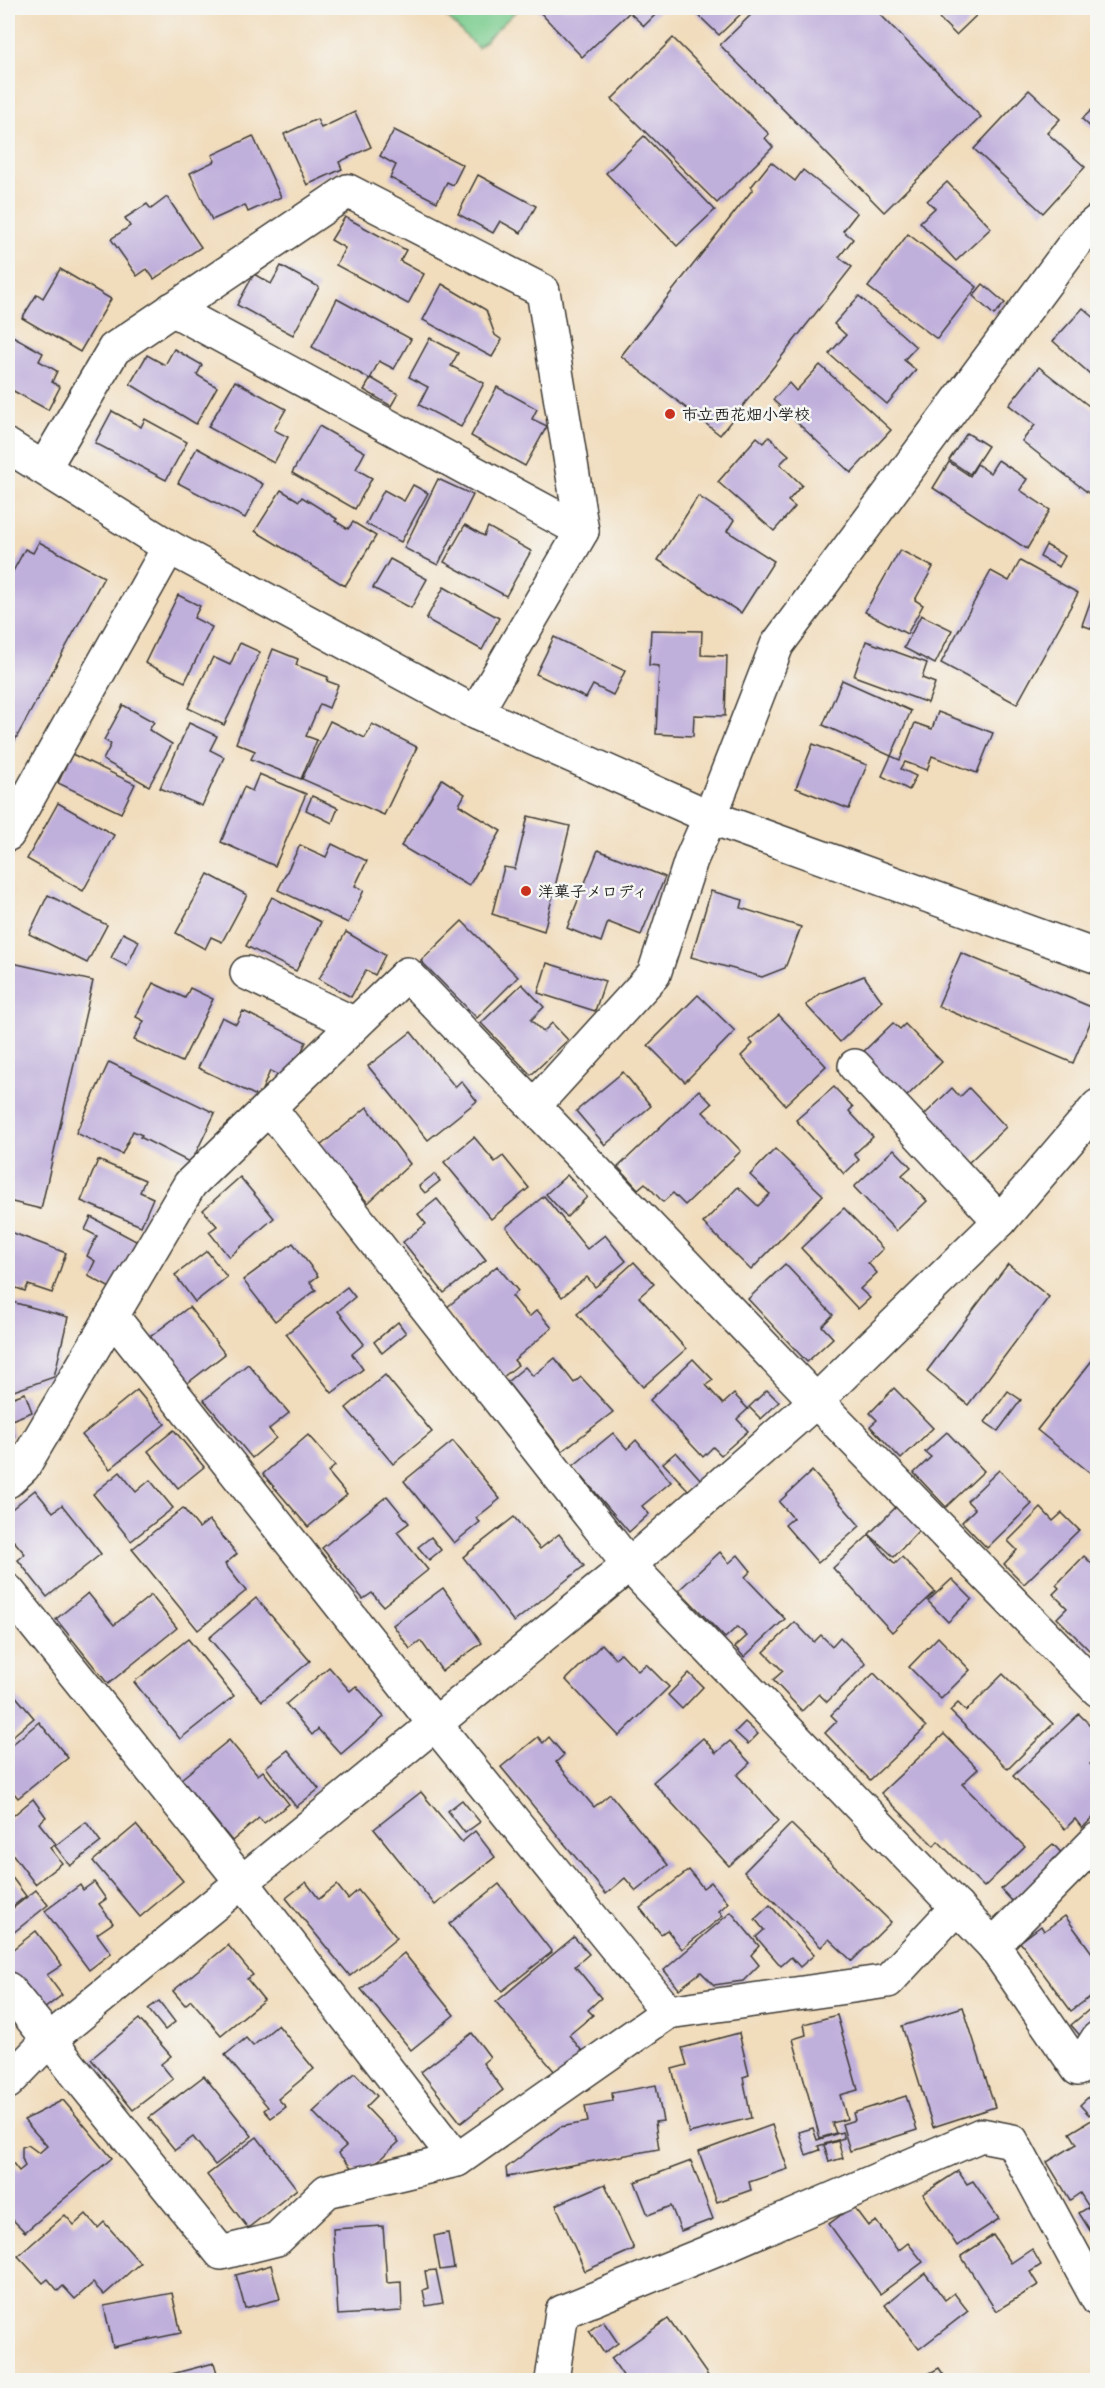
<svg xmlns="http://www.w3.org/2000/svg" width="1105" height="2388" font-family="'Balsamiq Sans','Klee One',sans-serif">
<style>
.green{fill:#7acc8e;stroke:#4b7455;stroke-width:1.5}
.building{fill:#bfafdb}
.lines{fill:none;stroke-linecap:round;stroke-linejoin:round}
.minor-casing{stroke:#3c3934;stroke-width:36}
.tertiary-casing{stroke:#3c3934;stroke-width:36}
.minor{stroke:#fff;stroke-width:33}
.tertiary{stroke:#fff;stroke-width:33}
.poi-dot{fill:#c8321e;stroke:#f6f6f2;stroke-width:2}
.labels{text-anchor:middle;stroke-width:5;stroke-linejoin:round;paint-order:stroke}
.poi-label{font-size:16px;font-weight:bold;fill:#1c1c1c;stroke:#f6f6f2;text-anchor:start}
</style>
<rect width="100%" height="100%" fill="#f6f6f2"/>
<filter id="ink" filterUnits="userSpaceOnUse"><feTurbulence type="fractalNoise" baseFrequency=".0167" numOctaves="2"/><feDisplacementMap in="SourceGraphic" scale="12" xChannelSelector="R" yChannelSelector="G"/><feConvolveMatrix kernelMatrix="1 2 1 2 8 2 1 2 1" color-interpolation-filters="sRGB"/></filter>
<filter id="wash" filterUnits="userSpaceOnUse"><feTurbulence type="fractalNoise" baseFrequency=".008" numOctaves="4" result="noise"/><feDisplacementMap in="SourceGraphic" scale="24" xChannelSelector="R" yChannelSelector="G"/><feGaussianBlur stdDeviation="1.35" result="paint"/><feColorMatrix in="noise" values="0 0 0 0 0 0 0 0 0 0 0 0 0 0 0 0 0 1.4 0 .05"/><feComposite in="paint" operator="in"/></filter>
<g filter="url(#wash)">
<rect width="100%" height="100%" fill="#f1dcbb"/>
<path class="green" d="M438,8H519L478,48Z"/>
<g id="blocks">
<g class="building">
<path d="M539,8H634L582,57L537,9Z"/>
<path d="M637,8H662L644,26L631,14Z"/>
<path d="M698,8H747L719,35L694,11Z"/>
<path d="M758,8H874L981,117L884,212L720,45Z"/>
<path d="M929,8H984L956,35Z"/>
<path d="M673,38L769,134L765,138L773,147L717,203L612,99Z"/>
<path d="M1029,90L1060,119L1047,133L1085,167L1043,213L974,149Z"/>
<path d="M1098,104V134L1082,119Z"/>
<path d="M355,112L371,147L339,162L342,169L307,185L284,134L317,119L321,128Z"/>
<path d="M394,130L463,165L453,185L447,182L437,202L390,178L396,165L380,156Z"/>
<path d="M253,136L281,197L248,212L245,205L212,220L190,173L215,161L212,155Z"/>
<path d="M644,136L715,210L677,246L606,173Z"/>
<path d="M771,162L795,181L803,170L857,213L843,231L853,239L839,257L852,267L720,435L621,356L753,189L751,187Z"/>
<path d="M478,175L536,206L521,233L500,221L493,233L458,214Z"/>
<path d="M947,182L991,228L956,261L920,222L935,208L927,201Z"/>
<path d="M167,197L201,247L154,279L147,269L137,276L111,239L130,226L125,218L147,204L151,209Z"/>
<path d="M345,217L406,250L400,261L424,274L408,304L336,265L345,248L331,240Z"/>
<path d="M908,234L977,287L937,339L868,287Z"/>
<path d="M281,266L319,287L293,335L237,305L254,274L271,284Z"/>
<path d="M60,269L111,299L80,352L22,318L37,294L43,298Z"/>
<path d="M442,284L486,310L495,335L502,340L492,357L423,320Z"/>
<path d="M983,284L1005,303L994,315L973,296Z"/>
<path d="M859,296L916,347L904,360L916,370L887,404L829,354L846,335L834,324Z"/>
<path d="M337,299L411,339L394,369L379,361L370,379L312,347Z"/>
<path d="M1083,308L1098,321V381L1053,341Z"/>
<path d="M9,334L43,353L39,361L57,371L52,382L60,387L48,410L8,388Z"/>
<path d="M430,338L458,353L451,366L484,383L461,427L419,405L428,387L409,377Z"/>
<path d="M174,349L202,365L197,375L217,387L196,424L130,384L147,355L165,365Z"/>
<path d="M820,365L891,430L851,473L773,400L789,383L796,391Z"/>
<path d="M1039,367L1098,413V487L1091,495L1022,441L1035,425L1009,405Z"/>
<path d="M371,378L398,394L391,406L364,390Z"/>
<path d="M235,381L286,409L274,430L288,437L274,463L208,427Z"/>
<path d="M497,387L537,409L532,419L547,426L525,466L471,436Z"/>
<path d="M112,411L141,427L145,419L187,442L166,480L95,443Z"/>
<path d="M319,426L365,452L356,469L372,478L355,509L292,473Z"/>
<path d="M967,433L988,446L970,474L949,460Z"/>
<path d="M757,437L764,443L769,437L789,455L780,464L802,485L788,501L795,507L774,531L718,482Z"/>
<path d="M197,448L263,484L245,518L178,483Z"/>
<path d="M998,460L1027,479L1020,490L1050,510L1027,549L933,488L949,462L970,476L977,464L990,473Z"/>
<path d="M438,479L473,495L438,565L404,548Z"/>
<path d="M413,485L428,493L401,542L366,524L384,490L404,501Z"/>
<path d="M281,490L299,501L302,497L337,519L335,521L348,529L353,522L376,536L345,586L255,531Z"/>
<path d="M698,496L734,520L727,531L774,561L741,613L658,560Z"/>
<path d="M465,525L484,536L488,527L531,551L506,596L444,562Z"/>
<path d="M39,542L104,577L8,753V573L11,575L25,549L33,553Z"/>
<path d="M1046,545L1065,556L1059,567L1040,557Z"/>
<path d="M900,550L933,567L915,600L923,605L907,634L865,612Z"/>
<path d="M390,559L427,579L411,608L373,588Z"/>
<path d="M1020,561L1078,593L1017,704L941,663L991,571L1009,581Z"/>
<path d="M1097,583H1098V631L1082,625Z"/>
<path d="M444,587L499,618L482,650L426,619Z"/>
<path d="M178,595L200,606L194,618L212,627L185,682L145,663Z"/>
<path d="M921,615L952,630L935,664L904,648Z"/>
<path d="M651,630L702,631L701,655L727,656L725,716L694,715L693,736L656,734L659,666L649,665Z"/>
<path d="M554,637L625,671L613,695L593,685L586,698L536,674Z"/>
<path d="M866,641L927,663L922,678L935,683L928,703L854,676Z"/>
<path d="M240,643L260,652L224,725L188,708L213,657L230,665Z"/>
<path d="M273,649L298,659L296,665L328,677L327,681L338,685L329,708L320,704L306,736L317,740L301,779L251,759L255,751L236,743Z"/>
<path d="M842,680L911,711L891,756L823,725Z"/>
<path d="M123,705L154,722L149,730L172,744L149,786L103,760L111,744L104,740Z"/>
<path d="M938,712L993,733L977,773L932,756L927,770L905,762L901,769L916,776L909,790L882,776L891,756L900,760L915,723L932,729Z"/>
<path d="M330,721L365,738L372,724L417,747L384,815L302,779Z"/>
<path d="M189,723L217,736L210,750L224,757L202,806L160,788Z"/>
<path d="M813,744L867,765L849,809L796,788Z"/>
<path d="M72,754L135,784L121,813L58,783Z"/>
<path d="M259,774L306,794L275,866L221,842L244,787L252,791Z"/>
<path d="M442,779L465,794L459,805L501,831L469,886L401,846Z"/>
<path d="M312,796L338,808L332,823L306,810Z"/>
<path d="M58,803L114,835L83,891L27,859Z"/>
<path d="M528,816L570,826L544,931L492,914L504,867L515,869Z"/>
<path d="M332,844L367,861L355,886L364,890L348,923L278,890L300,845L326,857Z"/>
<path d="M598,850L665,877L641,935L608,922L601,942L567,928Z"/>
<path d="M208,874L247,895L222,942L211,937L205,949L176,933Z"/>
<path d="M711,891L743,900L741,908L801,927L785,968L762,977L691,957Z"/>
<path d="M48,895L107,925L87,963L29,934Z"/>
<path d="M272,897L321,922L296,971L246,946Z"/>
<path d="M462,921L518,977L477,1018L421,961Z"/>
<path d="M346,932L385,955L375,975L366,970L351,997L319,979Z"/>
<path d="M123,933L139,941L127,966L111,958Z"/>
<path d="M961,953L1096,1009L1073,1063L938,1006Z"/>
<path d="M8,962L93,981L41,1209L8,1201Z"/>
<path d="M547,963L605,981L595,1011L538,993Z"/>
<path d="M864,976L882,1001L840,1042L806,1005L819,994Z"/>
<path d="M153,983L185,998L190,988L213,999L182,1062L134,1040L144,1021L136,1017Z"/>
<path d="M522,984L544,1007L531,1020L543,1032L552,1023L568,1040L531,1075L481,1023Z"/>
<path d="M698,995L735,1031L685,1082L648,1045Z"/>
<path d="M243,1011L306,1042L288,1080L270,1071L259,1097L198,1068L222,1017L236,1024Z"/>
<path d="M779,1015L826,1066L785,1105L741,1056L753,1044L749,1040Z"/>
<path d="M893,1023L900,1029L905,1024L942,1062L904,1099L861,1054Z"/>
<path d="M411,1032L455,1087L461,1081L477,1101L428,1140L368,1066Z"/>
<path d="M109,1062L215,1113L191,1163L140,1137L142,1135L133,1131L122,1154L76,1133Z"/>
<path d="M623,1072L651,1106L605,1145L576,1111Z"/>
<path d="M834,1087L853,1107L849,1111L873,1137L854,1154L859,1160L844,1174L796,1120Z"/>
<path d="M952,1088L960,1097L969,1088L1006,1127L965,1166L920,1119Z"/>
<path d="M699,1090L712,1104L703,1112L741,1151L685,1205L673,1193L663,1202L645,1183L638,1189L618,1167Z"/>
<path d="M367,1107L410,1164L368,1203L320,1146Z"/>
<path d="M474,1137L495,1162L503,1156L529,1188L491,1219L444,1162Z"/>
<path d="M775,1149L823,1195L751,1270L703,1223L738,1187L758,1206L770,1194L750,1175Z"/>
<path d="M894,1149L911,1167L902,1175L927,1201L896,1231L854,1187Z"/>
<path d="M98,1160L145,1180L140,1192L153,1198L141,1226L81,1201Z"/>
<path d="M434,1174L440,1181L425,1193L419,1186Z"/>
<path d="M567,1175L587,1197L567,1217L546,1194Z"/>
<path d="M240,1177L274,1218L229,1257L209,1232L217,1226L203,1210Z"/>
<path d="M544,1196L587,1249L605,1235L626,1261L595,1287L587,1277L562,1297L506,1227Z"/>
<path d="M437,1199L486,1260L444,1293L403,1242L426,1224L418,1214Z"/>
<path d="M844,1208L883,1249L868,1263L877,1273L860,1289L870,1298L858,1309L801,1248Z"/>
<path d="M91,1217L138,1242L112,1289L88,1276L95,1261L87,1256L97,1236L85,1230Z"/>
<path d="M8,1231L66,1253L52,1293L28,1285L25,1291L8,1285Z"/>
<path d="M293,1243L318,1276L310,1282L316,1290L275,1321L243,1280Z"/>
<path d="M207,1251L227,1277L195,1302L175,1275Z"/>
<path d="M634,1262L654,1284L639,1297L686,1349L643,1387L577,1314Z"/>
<path d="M785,1264L833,1315L822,1326L833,1338L807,1362L748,1299Z"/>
<path d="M1008,1264L1049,1297L968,1405L927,1371Z"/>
<path d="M497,1266L518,1291L512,1296L529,1317L537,1310L552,1328L514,1360L518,1365L502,1378L446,1308Z"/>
<path d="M347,1287L355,1297L338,1311L364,1344L352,1354L363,1369L332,1393L286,1334Z"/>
<path d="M8,1301L68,1317L54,1377L8,1393Z"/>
<path d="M189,1307L225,1354L185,1385L150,1337Z"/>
<path d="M398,1322L406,1333L382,1353L374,1342Z"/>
<path d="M1098,1353V1479L1037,1430Z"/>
<path d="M555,1358L574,1383L581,1377L613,1412L562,1451L507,1382L525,1367L533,1376Z"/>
<path d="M693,1359L713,1380L706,1385L723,1404L734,1394L748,1409L737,1419L748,1431L721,1455L713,1447L703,1457L650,1400Z"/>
<path d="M248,1364L289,1413L269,1429L276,1438L252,1458L204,1400Z"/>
<path d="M385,1375L432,1432L393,1464L346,1408Z"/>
<path d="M894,1388L933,1428L901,1459L870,1426L877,1420L870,1413Z"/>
<path d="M137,1390L165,1424L110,1469L82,1435Z"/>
<path d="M767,1390L779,1402L761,1419L749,1407Z"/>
<path d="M1008,1391L1021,1400L998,1431L985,1422Z"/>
<path d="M25,1393L32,1412L9,1421L14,1436L8,1438V1399Z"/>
<path d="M174,1430L204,1467L178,1488L148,1451Z"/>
<path d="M947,1432L984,1471L946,1507L914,1473L931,1457L925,1452Z"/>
<path d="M613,1433L627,1449L636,1440L671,1482L642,1506L649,1514L629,1532L573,1466Z"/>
<path d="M308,1435L335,1466L328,1472L347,1495L308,1527L263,1474Z"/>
<path d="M453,1441L500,1499L476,1518L480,1522L454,1543L404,1481Z"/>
<path d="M676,1452L701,1480L689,1491L663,1463Z"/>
<path d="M999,1470L1032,1504L987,1548L962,1522L975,1509L967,1501Z"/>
<path d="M812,1471L860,1526L818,1563L785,1525L793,1518L779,1502Z"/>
<path d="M120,1472L136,1492L150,1480L173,1508L131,1541L93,1494Z"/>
<path d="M35,1490L53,1512L62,1505L101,1554L47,1597L18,1560L25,1554L14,1541L8,1546V1512Z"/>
<path d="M387,1496L409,1523L397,1532L428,1570L383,1606L372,1593L363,1599L322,1548Z"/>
<path d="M896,1507L920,1529L894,1557L869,1534Z"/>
<path d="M183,1508L199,1528L209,1520L237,1554L225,1564L246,1591L198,1630L132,1549Z"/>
<path d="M1041,1508L1053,1521L1062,1513L1079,1530L1024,1584L1004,1564L1017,1550L1008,1541Z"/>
<path d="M514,1517L540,1549L559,1534L584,1566L514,1622L463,1557Z"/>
<path d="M869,1535L895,1564L902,1557L935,1592L892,1632L833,1568Z"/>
<path d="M431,1537L441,1550L429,1560L418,1547Z"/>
<path d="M720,1552L729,1563L738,1555L751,1571L745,1577L785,1619L744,1657L735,1647L747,1636L737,1627L725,1638L679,1590Z"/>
<path d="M1084,1556L1098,1570V1644L1090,1651L1057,1618L1067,1608L1053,1594L1059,1588L1056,1585Z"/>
<path d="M952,1579L972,1599L948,1622L928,1601Z"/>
<path d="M443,1588L482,1643L442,1671L421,1641L410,1649L393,1625Z"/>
<path d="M88,1593L114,1625L151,1595L177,1628L108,1684L56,1619Z"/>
<path d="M256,1598L310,1661L262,1701L209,1638Z"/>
<path d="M795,1622L814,1642L821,1635L832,1646L840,1637L866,1664L827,1702L819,1694L802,1711L773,1680L783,1671L764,1652Z"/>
<path d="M938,1637L970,1670L941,1699L909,1667Z"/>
<path d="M188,1639L234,1696L180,1739L134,1682Z"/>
<path d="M602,1644L615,1658L621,1653L638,1671L646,1664L669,1687L619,1736L566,1680Z"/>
<path d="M329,1667L350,1691L356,1686L384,1717L341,1754L318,1729L312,1735L286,1704Z"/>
<path d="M689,1673L703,1687L682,1709L668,1695Z"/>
<path d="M874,1673L926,1727L870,1780L825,1733L837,1721L831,1715Z"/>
<path d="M1003,1674L1053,1724L1008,1769L950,1711L958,1703L966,1711Z"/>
<path d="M8,1687L34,1718L8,1740Z"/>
<path d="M1079,1714L1098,1733V1741L1092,1746L1098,1752V1757L1090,1764L1098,1772V1813L1082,1828L1075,1819L1065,1829L1013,1776Z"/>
<path d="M39,1722L68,1758L18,1798L8,1786V1748Z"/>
<path d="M745,1722L758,1734L748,1744L735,1732Z"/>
<path d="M944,1734L978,1769L962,1784L1025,1847L984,1887L938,1841L934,1846L881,1793Z"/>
<path d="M538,1737L543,1743L549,1737L564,1755L556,1762L594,1807L610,1794L668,1865L636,1891L625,1878L606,1894L501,1767Z"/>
<path d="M703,1738L716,1753L730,1741L750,1763L737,1775L779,1821L729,1866L653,1782Z"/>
<path d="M229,1740L258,1775L263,1771L289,1804L264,1823L259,1818L232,1841L181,1779Z"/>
<path d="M288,1750L319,1789L296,1807L266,1767Z"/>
<path d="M421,1792L462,1842L475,1831L495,1857L435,1905L374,1829Z"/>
<path d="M33,1799L46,1817L39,1823L56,1844L50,1848L62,1863L35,1884L8,1848V1820Z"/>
<path d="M462,1800L480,1822L465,1833L448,1811Z"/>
<path d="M86,1822L101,1842L70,1866L55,1846Z"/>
<path d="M791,1824L891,1922L852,1961L829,1939L821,1947L744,1872Z"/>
<path d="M136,1825L183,1881L140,1917L93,1861Z"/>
<path d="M1053,1844L1065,1857L1012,1901L1001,1889Z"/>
<path d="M689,1870L703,1888L711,1882L728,1903L719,1911L723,1916L682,1949L667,1930L661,1934L640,1908Z"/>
<path d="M8,1872L26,1896L8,1910Z"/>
<path d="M94,1882L106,1899L99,1904L113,1923L97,1934L111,1953L89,1970L45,1911L80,1885L83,1890Z"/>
<path d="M306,1882L319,1899L337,1885L348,1899L358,1890L397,1938L350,1976L286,1898Z"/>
<path d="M499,1884L552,1952L502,1991L449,1924Z"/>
<path d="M36,1890L48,1905L8,1937V1912Z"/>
<path d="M770,1905L814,1955L800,1967L791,1957L781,1966L756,1937L764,1930L755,1919Z"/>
<path d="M731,1912L759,1946L751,1955L759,1965L743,1981L714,1985L701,1972L679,1989L664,1970Z"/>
<path d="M1065,1916L1098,1961V1991L1071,2011L1020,1942L1041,1926L1044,1931Z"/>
<path d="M36,1931L62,1965L47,1975L62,1995L40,2012L8,1970V1953Z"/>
<path d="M574,1937L589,1954L575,1966L601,1998L588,2010L593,2015L569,2035L586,2056L560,2078L496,2002Z"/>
<path d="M228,1945L253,1975L247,1979L264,2000L221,2035L191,2000L185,2005L173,1991Z"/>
<path d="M404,1953L454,2015L411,2050L361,1989Z"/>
<path d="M159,2001L175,2022L165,2030L148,2009Z"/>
<path d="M963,2007L995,2107L933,2127L902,2026Z"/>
<path d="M1091,2008L1098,2014V2032L1090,2047L1071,2025Z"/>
<path d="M837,2015L858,2090L840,2095L847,2119L832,2123L836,2133L820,2138L793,2039L806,2035L804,2024Z"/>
<path d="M139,2019L171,2056L161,2064L173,2079L133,2110L91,2059Z"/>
<path d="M278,2025L314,2069L278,2099L286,2107L271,2118L264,2110L268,2107L225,2055L246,2038L253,2046Z"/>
<path d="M472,2033L490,2057L483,2063L503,2090L461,2123L421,2072Z"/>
<path d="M739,2033L749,2075L743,2077L751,2118L689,2133L672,2069L687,2065L682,2048Z"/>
<path d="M355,2073L377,2096L366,2107L399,2142L360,2177L338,2153L346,2146L313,2112Z"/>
<path d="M204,2076L252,2136L215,2165L193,2137L175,2150L149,2118Z"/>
<path d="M656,2085L663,2121L655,2122L659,2149L507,2177L506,2168L560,2127L588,2122L585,2106L613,2101L612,2093Z"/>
<path d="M1098,2088V2106L1089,2115L1080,2105Z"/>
<path d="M906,2096L917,2130L850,2151L842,2124L855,2120L853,2113Z"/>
<path d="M63,2100L112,2158L25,2232L8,2215V2157L19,2171L25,2166L22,2158V2147L28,2145L39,2153L47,2146L24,2120Z"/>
<path d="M1098,2116V2228L1091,2232L1079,2213L1089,2207L1080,2193L1070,2200L1047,2162L1077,2144L1070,2133Z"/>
<path d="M772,2125L788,2169L749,2182L751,2190L717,2202L699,2152Z"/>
<path d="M813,2128L817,2140L842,2132L844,2138L818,2146L820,2150L806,2155L799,2132Z"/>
<path d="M257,2137L297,2189L248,2228L207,2175Z"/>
<path d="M838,2141L843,2158L829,2162L824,2145Z"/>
<path d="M691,2161L713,2219L681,2231L671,2206L648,2215L635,2182Z"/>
<path d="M958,2171L967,2184L973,2181L999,2219L957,2246L923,2194Z"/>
<path d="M605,2184L634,2249L585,2271L556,2205Z"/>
<path d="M853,2206L868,2226L876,2221L898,2251L908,2243L923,2262L880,2294L829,2224Z"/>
<path d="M86,2214L98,2228L104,2222L140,2263L104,2295L93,2283L75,2299L63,2286L58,2291L48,2279L43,2283L18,2256L65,2215L74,2225Z"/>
<path d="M383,2226L387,2283L401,2282L402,2311L338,2315L333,2229Z"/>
<path d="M448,2233L454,2268L440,2270L434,2236Z"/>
<path d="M993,2235L1011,2263L1032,2249L1041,2265L1030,2272L1038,2285L996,2311L961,2256Z"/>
<path d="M271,2265L280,2299L245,2308L236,2275Z"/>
<path d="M436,2270L443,2303L426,2306L423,2290L428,2288L425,2271Z"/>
<path d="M925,2273L945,2300L954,2293L968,2311L919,2349L885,2305Z"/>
<path d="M172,2293L181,2333L113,2347L104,2306Z"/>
<path d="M668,2319L711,2380H626L611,2358Z"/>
<path d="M603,2321L618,2343L604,2353L589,2331Z"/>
<path d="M214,2363L219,2380H149Z"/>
<path d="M939,2368L947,2380H917Z"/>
</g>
</g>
</g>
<g filter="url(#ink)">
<use href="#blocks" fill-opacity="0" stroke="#3c3934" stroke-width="1.5"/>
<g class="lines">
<g class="minor-casing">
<g id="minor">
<path d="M172,309L582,531"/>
<path d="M44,468L114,349L348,191L543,291L582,531L476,713"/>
<path d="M8,834L169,547"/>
<path d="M247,973L355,1024"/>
<path d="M855,1066L1000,1221"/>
<path d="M534,1106L654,974L691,860L710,817L777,645L1081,235L1098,221"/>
<path d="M269,1107L629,1565L993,1945"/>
<path d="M112,1316L435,1724L668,2012L888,1981L957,1907"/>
<path d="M8,1481L23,1467L190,1184L407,974L816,1401L1098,1690"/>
<path d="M8,1591L242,1882L457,2160L668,2012"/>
<path d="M1098,1839L993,1945L1078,2069L1098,2038"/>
<path d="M8,1989L221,2253L277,2239L327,2191L457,2160"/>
<path d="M8,2082L49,2040L629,1565L816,1401L1000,1221L1098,1106"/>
<path d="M552,2380L562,2312L726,2245L981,2135L1012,2141L1098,2300"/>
</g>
</g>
<g class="tertiary-casing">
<path id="tertiary" d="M8,446L169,547L476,713L710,817L1098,957"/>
</g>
<use href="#minor" class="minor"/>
<use href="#tertiary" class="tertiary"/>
</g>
</g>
<g class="poi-dot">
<circle cx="670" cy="414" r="6"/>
<circle cx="526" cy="891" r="6"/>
</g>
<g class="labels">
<g class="poi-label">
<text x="682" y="420">市立西花畑小学校</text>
<text x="538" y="897">洋菓子メロディ</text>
</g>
</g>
<rect width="1105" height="2388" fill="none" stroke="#f6f6f2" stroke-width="30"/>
</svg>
